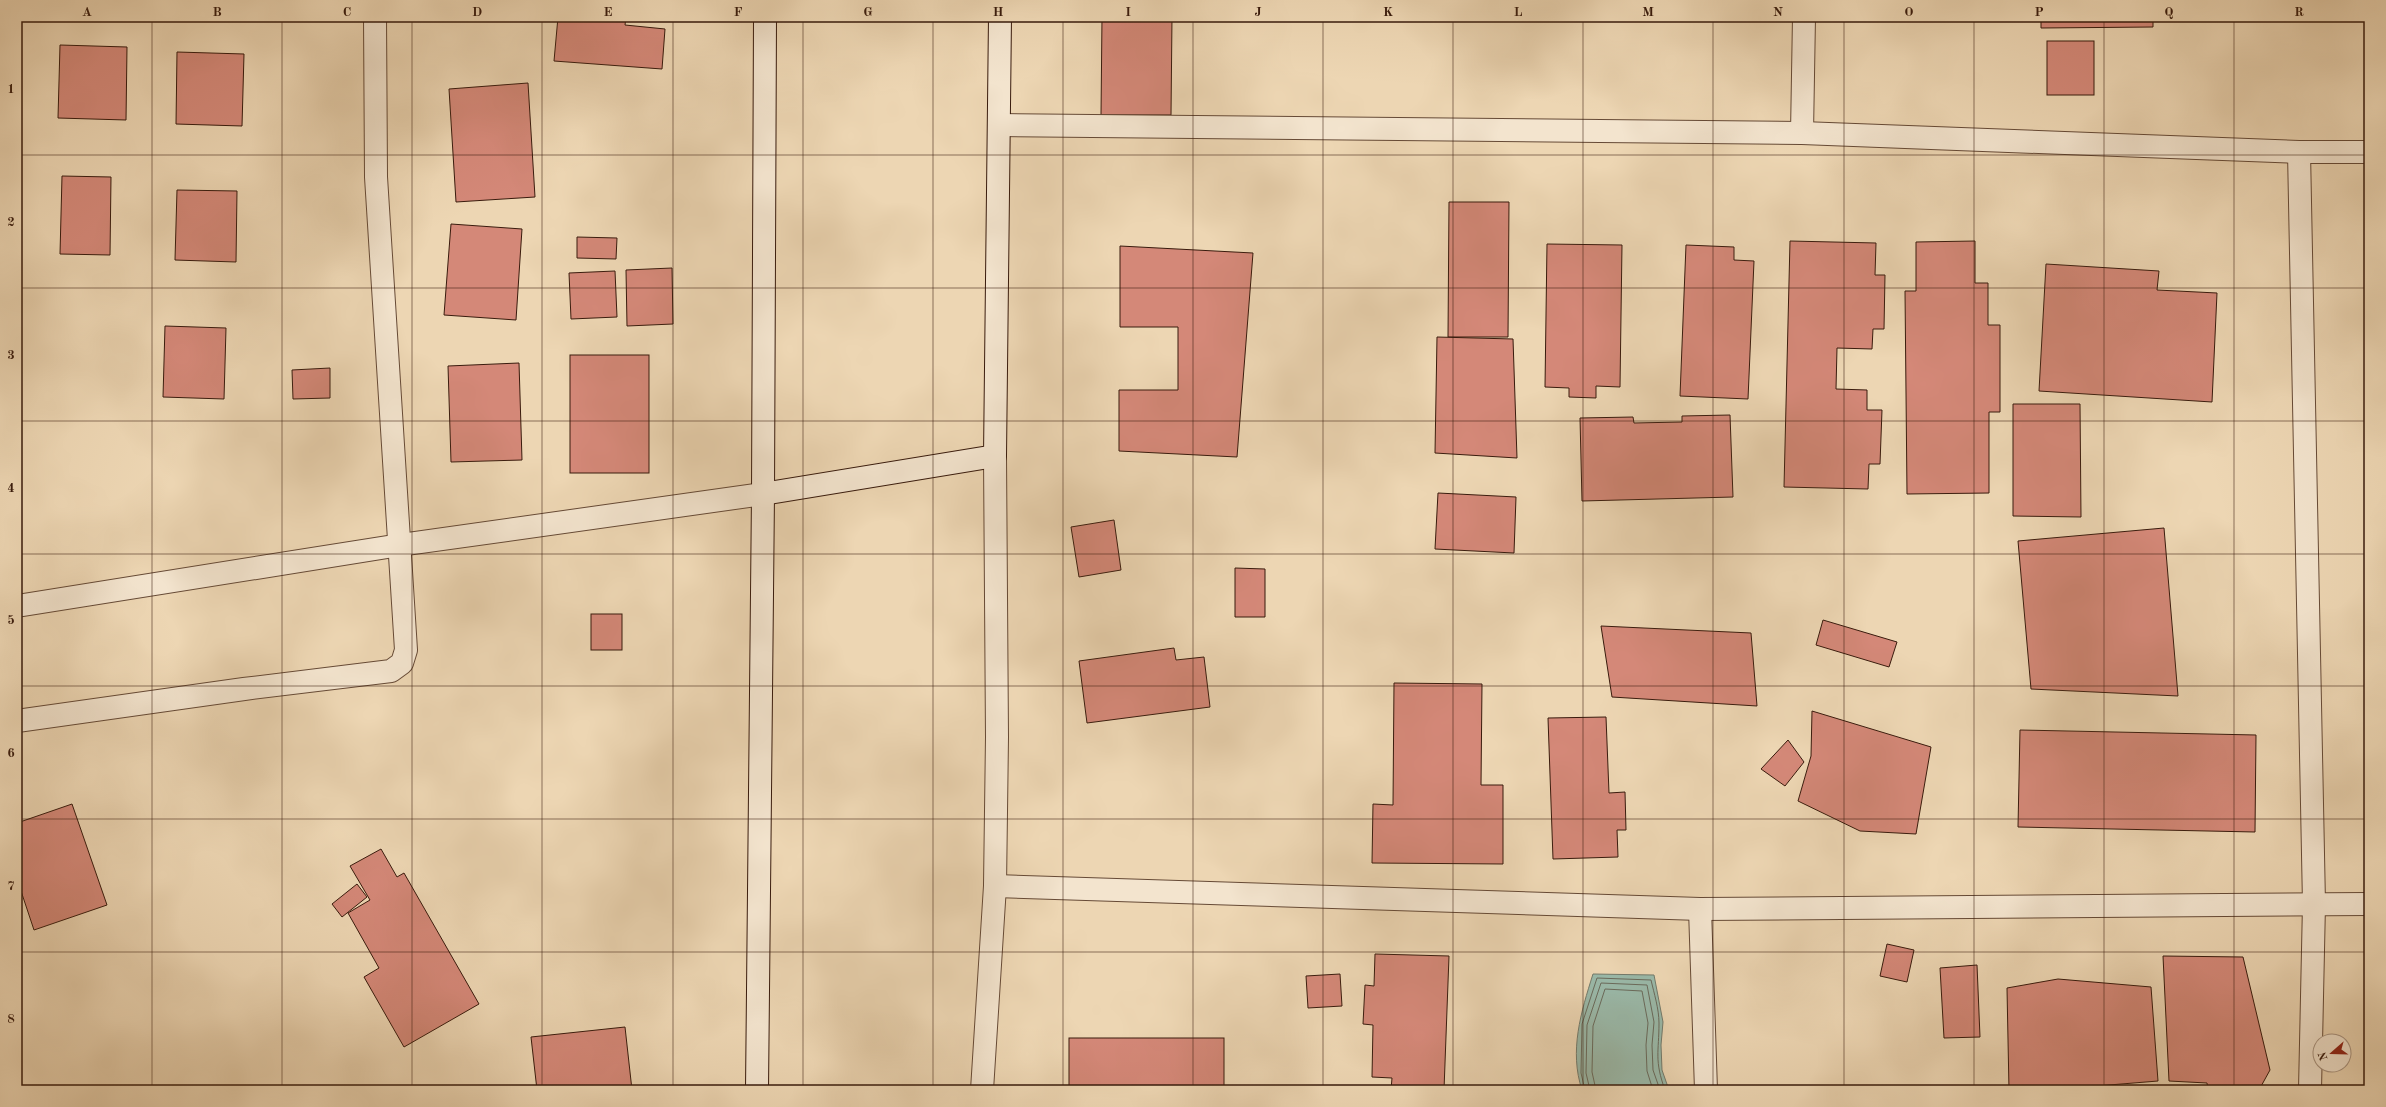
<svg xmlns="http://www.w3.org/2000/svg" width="2386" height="1107" font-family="'Old Standard TT',serif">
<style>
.water{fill:#9ab9a9;stroke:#737a6b}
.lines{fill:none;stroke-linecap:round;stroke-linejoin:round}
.shore{stroke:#6a6a5b;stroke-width:1}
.building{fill:#d48878;stroke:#391b0d}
.minor-casing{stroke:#664a36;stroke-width:24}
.secondary-casing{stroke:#391b0d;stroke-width:24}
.minor{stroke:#f3e4ce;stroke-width:22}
.secondary{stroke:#f3e4ce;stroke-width:22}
.grid{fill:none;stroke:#391b0d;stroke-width:1;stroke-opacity:0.55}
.neatline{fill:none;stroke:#391b0d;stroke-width:1.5}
.grid-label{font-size:13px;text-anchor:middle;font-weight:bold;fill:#391b0d}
</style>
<rect width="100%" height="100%" fill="#edd6b3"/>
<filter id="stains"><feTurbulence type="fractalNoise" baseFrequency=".005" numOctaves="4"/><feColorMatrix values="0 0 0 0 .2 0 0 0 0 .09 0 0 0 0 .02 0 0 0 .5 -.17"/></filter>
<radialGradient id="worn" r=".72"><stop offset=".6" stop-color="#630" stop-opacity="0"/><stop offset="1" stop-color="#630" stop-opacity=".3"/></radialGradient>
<path class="water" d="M1593,974L1654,975L1663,1022L1661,1045L1662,1070L1669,1090H1582C1569,1051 1581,1012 1593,974Z"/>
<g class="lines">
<g class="shore">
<path d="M1585,1090L1581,1073L1582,1024L1597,978L1651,980C1654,993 1659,1009 1659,1023C1659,1052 1654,1060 1665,1090"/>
<path d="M1590,1090L1586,1073L1587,1025L1601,983L1647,985L1654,1022L1652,1045L1653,1070L1660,1090"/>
<path d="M1596,1090L1592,1072L1593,1026L1605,989L1642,991L1648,1023L1646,1045L1647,1071L1653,1090"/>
</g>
</g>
<g class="building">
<path d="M558,17H626L625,25L665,29L662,69L554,61Z"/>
<path d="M1102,17H1172L1171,115H1101Z"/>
<path d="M2041,17H2153V27L2041,28Z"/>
<rect x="2047" y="41" width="47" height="54"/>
<path d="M60,45L127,47L126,120L58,118Z"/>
<path d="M177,52L244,54L242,126L176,124Z"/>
<path d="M528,83L535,197L456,202L449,89Z"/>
<path d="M62,176L111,177L110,255L60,254Z"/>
<path d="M177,190L237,191L236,262L175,260Z"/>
<path d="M1449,202H1509L1508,337H1448Z"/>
<path d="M451,224L522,229L516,320L444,315Z"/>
<path d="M577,237L617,238L616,259L577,258Z"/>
<path d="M1790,241L1876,243L1875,275H1885L1884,329H1873L1872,349L1837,348L1836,389L1867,390V410H1882L1880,464H1869L1868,489L1784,487Z"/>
<path d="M1975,241V283H1988V325H2000V412H1989V493L1907,494L1905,291H1916V242Z"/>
<path d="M1547,244L1622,245L1620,387L1596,386V398L1569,397V388L1545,387Z"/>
<path d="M1686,245L1734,247V260L1754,261L1748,399L1680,396Z"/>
<path d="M1120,246L1253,253L1237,457L1119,451V390H1178V327H1120Z"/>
<path d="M2046,264L2159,271L2157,290L2217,293L2212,402L2039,391Z"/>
<path d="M672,268L673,324L627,326L626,270Z"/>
<path d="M615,271L617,317L571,319L569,273Z"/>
<path d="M165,326L226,328L224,399L163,397Z"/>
<path d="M1437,337L1513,339L1517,458L1435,453Z"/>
<rect x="570" y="355" width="79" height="118"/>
<path d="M519,363L522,460L451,462L448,366Z"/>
<path d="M330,368V398L293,399L292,370Z"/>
<path d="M2013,404H2080L2081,517L2013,516Z"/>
<path d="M1730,415L1733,497L1582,501L1580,418L1633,417L1634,423L1682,422V416Z"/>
<path d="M1438,493L1516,497L1514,553L1435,549Z"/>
<path d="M1114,520L1121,570L1079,577L1071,527Z"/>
<path d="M2164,528L2178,696L2031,689L2018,541Z"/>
<path d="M1235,568L1265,569V617H1235Z"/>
<rect x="591" y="614" width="31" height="36"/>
<path d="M1823,620L1897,642L1889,667L1816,645Z"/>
<path d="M1601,626L1751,633L1757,706L1612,697Z"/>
<path d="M1174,648L1176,660L1204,657L1210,707L1087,723L1079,661Z"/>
<path d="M1394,683L1482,684L1481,785H1503V864L1372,863L1373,804L1393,805Z"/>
<path d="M1812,711L1931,747L1916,834L1860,831L1798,801L1811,756Z"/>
<path d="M1606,717L1609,793L1625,792L1626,830H1617L1618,857L1553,859L1548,718Z"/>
<path d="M2020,730L2256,735L2255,832L2018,827Z"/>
<path d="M1788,740L1804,762L1785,786L1761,769Z"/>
<path d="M72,804L107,905L34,930L17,879V823Z"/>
<path d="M381,849L397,877L404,873L479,1004L404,1047L364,977L379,968L348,913L370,900L350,866Z"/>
<path d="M357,884L367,897L342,917L332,904Z"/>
<path d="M1887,944L1914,950L1907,982L1880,976Z"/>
<path d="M1375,954L1449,956L1444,1090H1391L1392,1078L1372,1077L1373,1025L1363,1024L1365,985L1374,986Z"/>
<path d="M2163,956L2243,957L2270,1070L2259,1090H2208L2207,1083L2169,1081Z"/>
<path d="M1977,965L1980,1037L1944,1038L1940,968Z"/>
<path d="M1340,974L1342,1006L1308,1008L1306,976Z"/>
<path d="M2058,979L2151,987L2158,1081L2048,1090H2009L2007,988Z"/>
<path d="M625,1027L632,1090H537L531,1037Z"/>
<rect x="1069" y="1038" width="155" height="52"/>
</g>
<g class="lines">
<g class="minor-casing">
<g id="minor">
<path d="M1000,125L1802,133L2299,152H2369"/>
<path d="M1802,133L1804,17"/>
<path d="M2299,152L2314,904L2310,1090"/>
<path d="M17,606L400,545L763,494"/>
<path d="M17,721L244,689L391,671L402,663L406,650L376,177L375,17"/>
<path d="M995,886L1700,909L2369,904"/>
<path d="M1700,909L1706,1090"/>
<path d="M982,1090L995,886L997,737L995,456"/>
</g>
</g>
<g class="secondary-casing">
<g id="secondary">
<path d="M763,494L995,456L1000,17"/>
<path d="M757,1090L763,494L765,17"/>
</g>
</g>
<use href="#minor" class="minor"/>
<use href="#secondary" class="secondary"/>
</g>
<path class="grid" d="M152,17V1090M282,17V1090M412,17V1090M542,17V1090M673,17V1090M803,17V1090M933,17V1090M1063,17V1090M1193,17V1090M1323,17V1090M1453,17V1090M1583,17V1090M1713,17V1090M1844,17V1090M1974,17V1090M2104,17V1090M2234,17V1090M17,155H2369M17,288H2369M17,421H2369M17,554H2369M17,686H2369M17,819H2369M17,952H2369"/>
<rect width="2386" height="1107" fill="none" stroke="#edd6b3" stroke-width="44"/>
<g transform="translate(2332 1053) rotate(250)"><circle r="19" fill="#f3e4ce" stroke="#a99481"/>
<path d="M0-3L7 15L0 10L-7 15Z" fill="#8f2418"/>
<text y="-6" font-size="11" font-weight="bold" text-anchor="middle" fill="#391b0d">N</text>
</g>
<rect x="22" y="22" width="2342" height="1063" class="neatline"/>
<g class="grid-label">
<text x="87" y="16">A</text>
<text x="217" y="16">B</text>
<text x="347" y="16">C</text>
<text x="477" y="16">D</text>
<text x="608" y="16">E</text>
<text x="738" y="16">F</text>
<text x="868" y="16">G</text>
<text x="998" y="16">H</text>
<text x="1128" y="16">I</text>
<text x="1258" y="16">J</text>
<text x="1388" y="16">K</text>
<text x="1518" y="16">L</text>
<text x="1648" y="16">M</text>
<text x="1778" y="16">N</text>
<text x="1909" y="16">O</text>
<text x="2039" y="16">P</text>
<text x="2169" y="16">Q</text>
<text x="2299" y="16">R</text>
<text x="11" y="93">1</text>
<text x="11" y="226">2</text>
<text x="11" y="359">3</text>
<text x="11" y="492">4</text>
<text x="11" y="624">5</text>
<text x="11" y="757">6</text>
<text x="11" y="890">7</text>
<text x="11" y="1023">8</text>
</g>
<rect width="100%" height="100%" filter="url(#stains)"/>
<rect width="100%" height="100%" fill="url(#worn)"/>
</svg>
